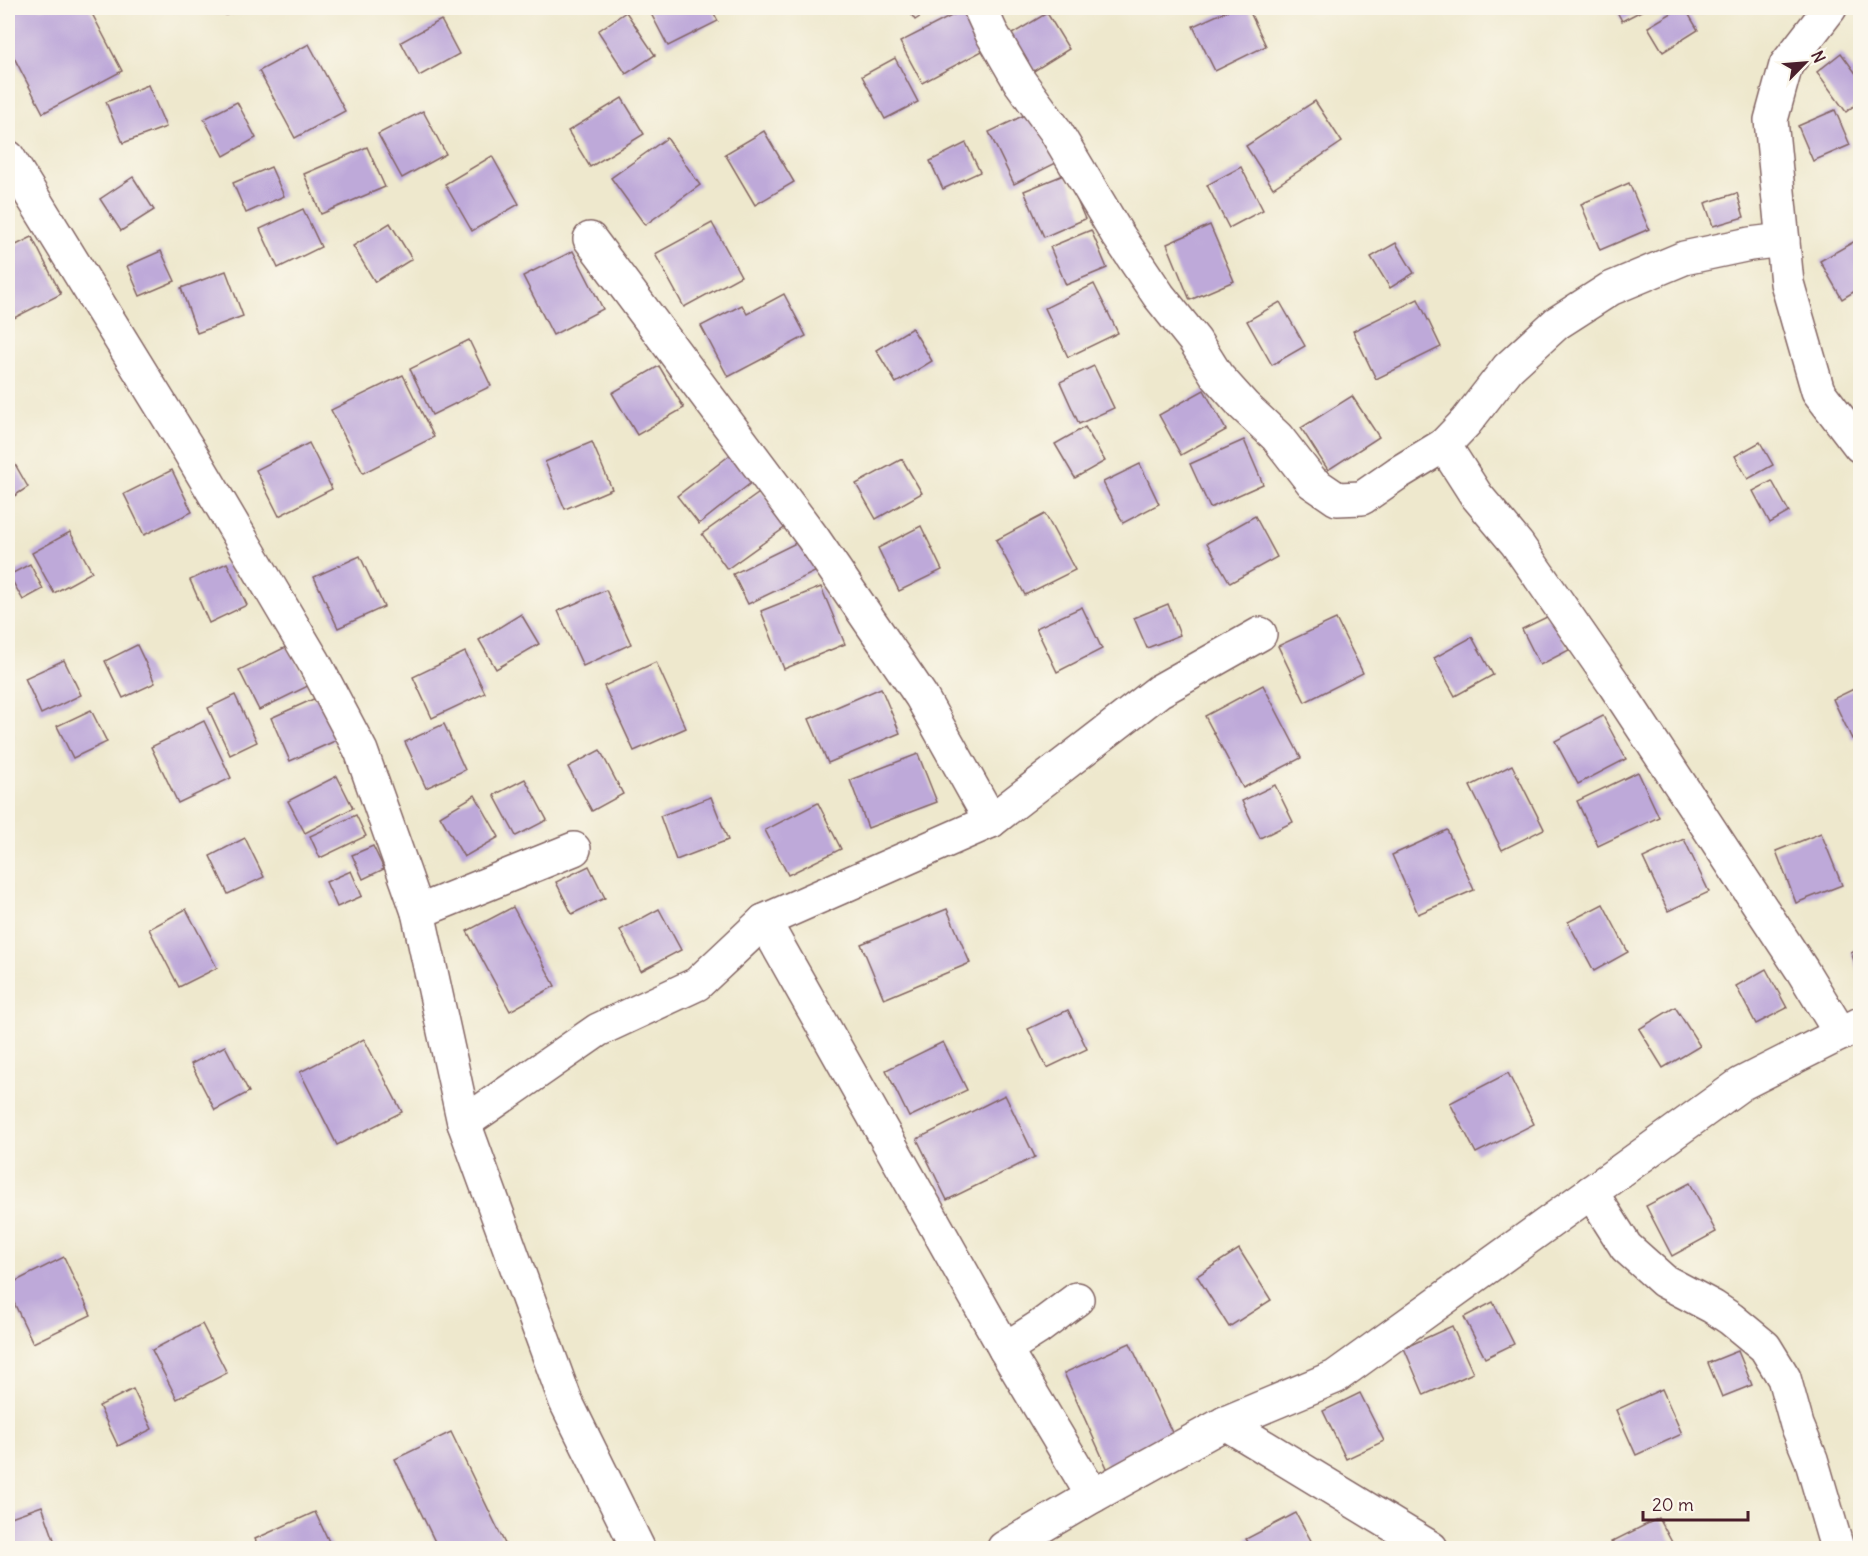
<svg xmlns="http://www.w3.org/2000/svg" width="1868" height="1556" font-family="Delius,sans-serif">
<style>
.building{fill:#bea9d9}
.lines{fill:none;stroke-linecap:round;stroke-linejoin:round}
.street-casing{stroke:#836564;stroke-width:36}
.street{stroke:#fff;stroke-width:33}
</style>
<rect width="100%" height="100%" fill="#fbf7ec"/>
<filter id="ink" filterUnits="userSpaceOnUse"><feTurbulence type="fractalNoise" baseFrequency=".0167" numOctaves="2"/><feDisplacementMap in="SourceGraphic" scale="12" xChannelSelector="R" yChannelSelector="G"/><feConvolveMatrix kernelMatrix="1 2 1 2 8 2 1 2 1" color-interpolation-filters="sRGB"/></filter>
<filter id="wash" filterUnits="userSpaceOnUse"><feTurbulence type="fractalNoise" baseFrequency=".008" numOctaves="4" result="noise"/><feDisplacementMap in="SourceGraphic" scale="24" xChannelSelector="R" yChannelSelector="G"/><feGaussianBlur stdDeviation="1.35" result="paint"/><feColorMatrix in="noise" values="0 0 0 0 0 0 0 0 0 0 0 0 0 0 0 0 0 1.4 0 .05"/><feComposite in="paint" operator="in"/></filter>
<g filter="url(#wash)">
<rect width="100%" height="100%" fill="#eee8cd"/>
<g id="blocks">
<g class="building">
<path d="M8,8H89L122,71L43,113L8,46Z"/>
<path d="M222,8H243L226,15Z"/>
<path d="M648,8H711L718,21L668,46Z"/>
<path d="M907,8H933L915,20Z"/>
<path d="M1233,8H1248L1266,46L1215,71L1193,26Z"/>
<path d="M1615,8H1647L1622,21Z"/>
<path d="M1680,8H1685L1698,30L1663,52L1648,27Z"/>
<path d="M1695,8H1712L1700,15Z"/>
<path d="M965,9L986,49L922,83L900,42Z"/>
<path d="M626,12L655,55L626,74L598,31Z"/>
<path d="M1047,13L1069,49L1029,74L1007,37Z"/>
<path d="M441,20L459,54L419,76L401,42Z"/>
<path d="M309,44L345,111L295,138L259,71Z"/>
<path d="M1841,53L1860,79V101L1846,112L1817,72Z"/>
<path d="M895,58L918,102L885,119L862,76Z"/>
<path d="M148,85L166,127L123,143L106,102Z"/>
<path d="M622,98L644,134L590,167L568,131Z"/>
<path d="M1315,101L1342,142L1273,188L1246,146Z"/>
<path d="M237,102L256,138L224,156L204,119Z"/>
<path d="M1835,110L1850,145L1813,161L1798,126Z"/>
<path d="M423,111L446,154L402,178L378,134Z"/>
<path d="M1033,111L1058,162L1014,184L989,132Z"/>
<path d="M764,131L794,182L755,205L725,154Z"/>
<path d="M667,138L700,185L645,225L611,178Z"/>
<path d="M966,143L980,172L943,189L930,161Z"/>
<path d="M367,147L385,187L321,214L304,174Z"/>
<path d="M492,156L519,204L472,231L445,184Z"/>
<path d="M271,167L284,196L246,213L233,183Z"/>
<path d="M1241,167L1263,210L1229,228L1207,185Z"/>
<path d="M1066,174L1085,219L1044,237L1024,191Z"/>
<path d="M133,177L154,210L121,231L100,199Z"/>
<path d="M1629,183L1649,229L1600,250L1581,204Z"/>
<path d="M1737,193L1744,217L1713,226L1705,203Z"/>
<path d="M303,209L321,247L278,268L260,229Z"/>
<path d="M390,223L412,259L375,282L353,246Z"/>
<path d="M712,223L741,276L684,307L655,254Z"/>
<path d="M1210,225L1234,281L1190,300L1167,244Z"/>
<path d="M1091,230L1107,268L1066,285L1050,247Z"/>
<path d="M32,237L61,294L14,318L8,304V249Z"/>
<path d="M1855,241L1860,250V288L1842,299L1820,261Z"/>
<path d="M1396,243L1414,273L1390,288L1371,257Z"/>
<path d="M161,251L175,281L140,296L127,266Z"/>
<path d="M573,251L603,309L553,335L523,276Z"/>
<path d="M226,271L243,316L197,333L181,288Z"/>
<path d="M1094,284L1118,333L1068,357L1045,308Z"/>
<path d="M784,294L806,336L728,377L701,326L742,305L747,314Z"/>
<path d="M1418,299L1441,347L1376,379L1353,331Z"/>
<path d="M1280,302L1305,346L1272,365L1247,321Z"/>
<path d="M912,328L932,361L896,383L876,350Z"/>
<path d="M469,340L491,386L432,415L410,369Z"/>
<path d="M659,366L684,408L637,435L612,393Z"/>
<path d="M1094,366L1114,408L1079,424L1060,382Z"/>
<path d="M403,375L434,437L363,473L331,410Z"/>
<path d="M1204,390L1226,430L1181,455L1159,415Z"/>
<path d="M1352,396L1379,437L1328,470L1301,428Z"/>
<path d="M1085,427L1105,461L1075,478L1055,444Z"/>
<path d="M1244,440L1263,484L1210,508L1190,464Z"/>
<path d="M592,442L612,489L565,509L545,462Z"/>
<path d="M1760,442L1773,465L1748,479L1735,456Z"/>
<path d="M309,443L332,489L279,516L256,470Z"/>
<path d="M8,452L28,487L8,500Z"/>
<path d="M734,452L756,479L699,524L677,496Z"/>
<path d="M902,459L922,493L876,519L856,484Z"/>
<path d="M1140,464L1159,504L1123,523L1103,482Z"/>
<path d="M172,470L192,512L144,535L124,494Z"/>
<path d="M1772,481L1789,512L1770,523L1753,491Z"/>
<path d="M762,491L787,526L727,569L702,534Z"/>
<path d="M1045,514L1075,570L1025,595L996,540Z"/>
<path d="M1255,516L1277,557L1230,583L1207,543Z"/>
<path d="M921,526L942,570L899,591L878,548Z"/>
<path d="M70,532L92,572L54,593L32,553Z"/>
<path d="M804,539L819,570L748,604L733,574Z"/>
<path d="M360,556L384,607L338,628L314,577Z"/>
<path d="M227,563L247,605L209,623L190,580Z"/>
<path d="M30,564L43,589L23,600L9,575Z"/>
<path d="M821,587L845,644L784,669L761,611Z"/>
<path d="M606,590L631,644L583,666L558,611Z"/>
<path d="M1168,604L1180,635L1147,648L1134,618Z"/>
<path d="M1082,607L1102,649L1057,672L1036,628Z"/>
<path d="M521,614L539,644L496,669L479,640Z"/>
<path d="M1551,615L1569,650L1540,665L1522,629Z"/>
<path d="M1336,619L1363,673L1305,702L1278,646Z"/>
<path d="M1472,637L1493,675L1455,696L1434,658Z"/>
<path d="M137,645L155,683L123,698L105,661Z"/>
<path d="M288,646L308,686L259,710L239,670Z"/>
<path d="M465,652L485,693L432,718L413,677Z"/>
<path d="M64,660L81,695L41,714L25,678Z"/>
<path d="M656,662L686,728L634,751L604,686Z"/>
<path d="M1263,685L1301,758L1243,788L1205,716Z"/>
<path d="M1860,686V735L1852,739L1833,699Z"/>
<path d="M881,688L900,733L828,763L809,719Z"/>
<path d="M235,695L257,742L230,755L208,708Z"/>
<path d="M318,697L337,740L290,761L271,718Z"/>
<path d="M91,710L107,742L73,758L57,726Z"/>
<path d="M1603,716L1626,759L1578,784L1555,741Z"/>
<path d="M8,720L14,736L8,739Z"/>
<path d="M204,721L231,778L178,803L151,747Z"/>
<path d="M444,724L465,770L426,788L405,742Z"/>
<path d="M600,750L623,794L592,811L568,767Z"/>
<path d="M918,754L937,802L868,828L850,780Z"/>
<path d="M1512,765L1544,829L1502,850L1470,786Z"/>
<path d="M1638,772L1659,817L1598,846L1577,801Z"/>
<path d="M337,776L353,808L305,833L288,801Z"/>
<path d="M525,779L547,820L516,836L494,795Z"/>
<path d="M1275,785L1293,822L1260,838L1242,801Z"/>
<path d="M475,795L499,837L464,857L440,816Z"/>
<path d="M711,797L728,840L676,860L660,816Z"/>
<path d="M818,803L841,849L788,875L765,830Z"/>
<path d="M356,815L366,836L320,858L310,836Z"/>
<path d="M1447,830L1474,890L1418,914L1392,855Z"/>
<path d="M1821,833L1842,885L1796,903L1776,851Z"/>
<path d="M245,838L264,877L228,894L210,856Z"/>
<path d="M1684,839L1709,892L1668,911L1643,858Z"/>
<path d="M373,846L384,869L363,879L352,855Z"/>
<path d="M589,866L605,898L572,914L556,882Z"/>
<path d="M351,871L362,896L337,907L326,882Z"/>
<path d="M1603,904L1628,952L1594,971L1568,922Z"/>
<path d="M513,907L555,986L510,1011L467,931Z"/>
<path d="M186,909L217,968L179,987L149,929Z"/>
<path d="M659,909L681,950L641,971L620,930Z"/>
<path d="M947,909L970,963L884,999L861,944Z"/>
<path d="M1860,948V978L1851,952Z"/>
<path d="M1766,969L1787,1008L1756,1024L1736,986Z"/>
<path d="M1675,1007L1700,1046L1663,1068L1639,1029Z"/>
<path d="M1068,1010L1087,1049L1047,1068L1028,1029Z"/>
<path d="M364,1039L402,1112L337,1145L300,1072Z"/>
<path d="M943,1042L967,1090L909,1117L886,1070Z"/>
<path d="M225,1046L249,1092L215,1110L191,1064Z"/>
<path d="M1508,1073L1534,1124L1476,1153L1450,1103Z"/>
<path d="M1005,1095L1035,1157L947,1200L917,1139Z"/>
<path d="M1690,1183L1716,1232L1672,1256L1646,1206Z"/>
<path d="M1239,1249L1271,1300L1229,1327L1197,1276Z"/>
<path d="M64,1257L91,1315L33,1343L8,1290V1285Z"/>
<path d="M1493,1302L1514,1344L1485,1358L1464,1317Z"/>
<path d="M202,1324L227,1373L177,1399L152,1350Z"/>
<path d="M1452,1326L1473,1373L1424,1395L1404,1348Z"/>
<path d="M1130,1343L1175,1439L1108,1470L1064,1373Z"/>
<path d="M1738,1351L1752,1385L1722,1397L1708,1363Z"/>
<path d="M133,1389L152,1429L118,1446L99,1406Z"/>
<path d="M1662,1389L1682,1434L1636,1455L1616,1410Z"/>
<path d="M1360,1393L1384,1441L1346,1459L1323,1411Z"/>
<path d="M451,1432L507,1548H438L395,1459Z"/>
<path d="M42,1506L57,1548H8V1518Z"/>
<path d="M315,1512L332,1548H259L255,1539Z"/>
<path d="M1296,1513L1315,1548H1252L1246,1539Z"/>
<path d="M1659,1518L1675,1548H1614L1611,1542Z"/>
</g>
</g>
</g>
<g filter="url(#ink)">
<use href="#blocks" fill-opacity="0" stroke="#836564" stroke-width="1.5"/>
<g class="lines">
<g class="street-casing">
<g id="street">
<path d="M980,8L991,32L1020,82L1055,130L1116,232L1159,296L1195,341L1217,376L1244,406L1277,437L1312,482L1337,499L1362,498L1398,473L1444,445L1476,495L1517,544L1614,684L1802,970L1841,1034"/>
<path d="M1830,8L1786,65L1771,120L1787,283L1818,391L1860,446"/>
<path d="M8,157L188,449L314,662L361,751L418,912L464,1123L566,1402L638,1548"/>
<path d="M590,239L813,538L921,696L991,821"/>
<path d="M1444,445L1466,422L1508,368L1557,323L1610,289L1684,258L1750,244L1783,240"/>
<path d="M418,912L574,849"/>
<path d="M764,921L1005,1349"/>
<path d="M464,1123L598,1030L697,984L764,921L991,821L1159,691L1260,634"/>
<path d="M1591,1192L1626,1247L1664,1281L1713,1307L1731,1319L1765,1347L1784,1378L1797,1425L1811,1459L1837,1548"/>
<path d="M1077,1299L1038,1328L1005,1349L1093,1496L1225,1423L1431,1548"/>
<path d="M1225,1423L1335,1377L1741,1084L1860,1024"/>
<path d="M1004,1548L1093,1496"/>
</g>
</g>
<use href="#street" class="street"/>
</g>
</g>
<rect width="1868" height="1556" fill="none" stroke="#fbf7ec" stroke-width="30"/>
<g transform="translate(1805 63) rotate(65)" stroke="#fbf7ec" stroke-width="4.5" paint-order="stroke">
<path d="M0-4.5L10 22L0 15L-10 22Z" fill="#4a1f2b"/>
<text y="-9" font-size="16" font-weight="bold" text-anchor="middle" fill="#4a1f2b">N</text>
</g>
<path d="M1643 1511v9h105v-9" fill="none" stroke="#4a1f2b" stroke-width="3"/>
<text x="1652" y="1511" font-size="18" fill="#4a1f2b" stroke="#fbf7ec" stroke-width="4.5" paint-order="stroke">20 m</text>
</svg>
